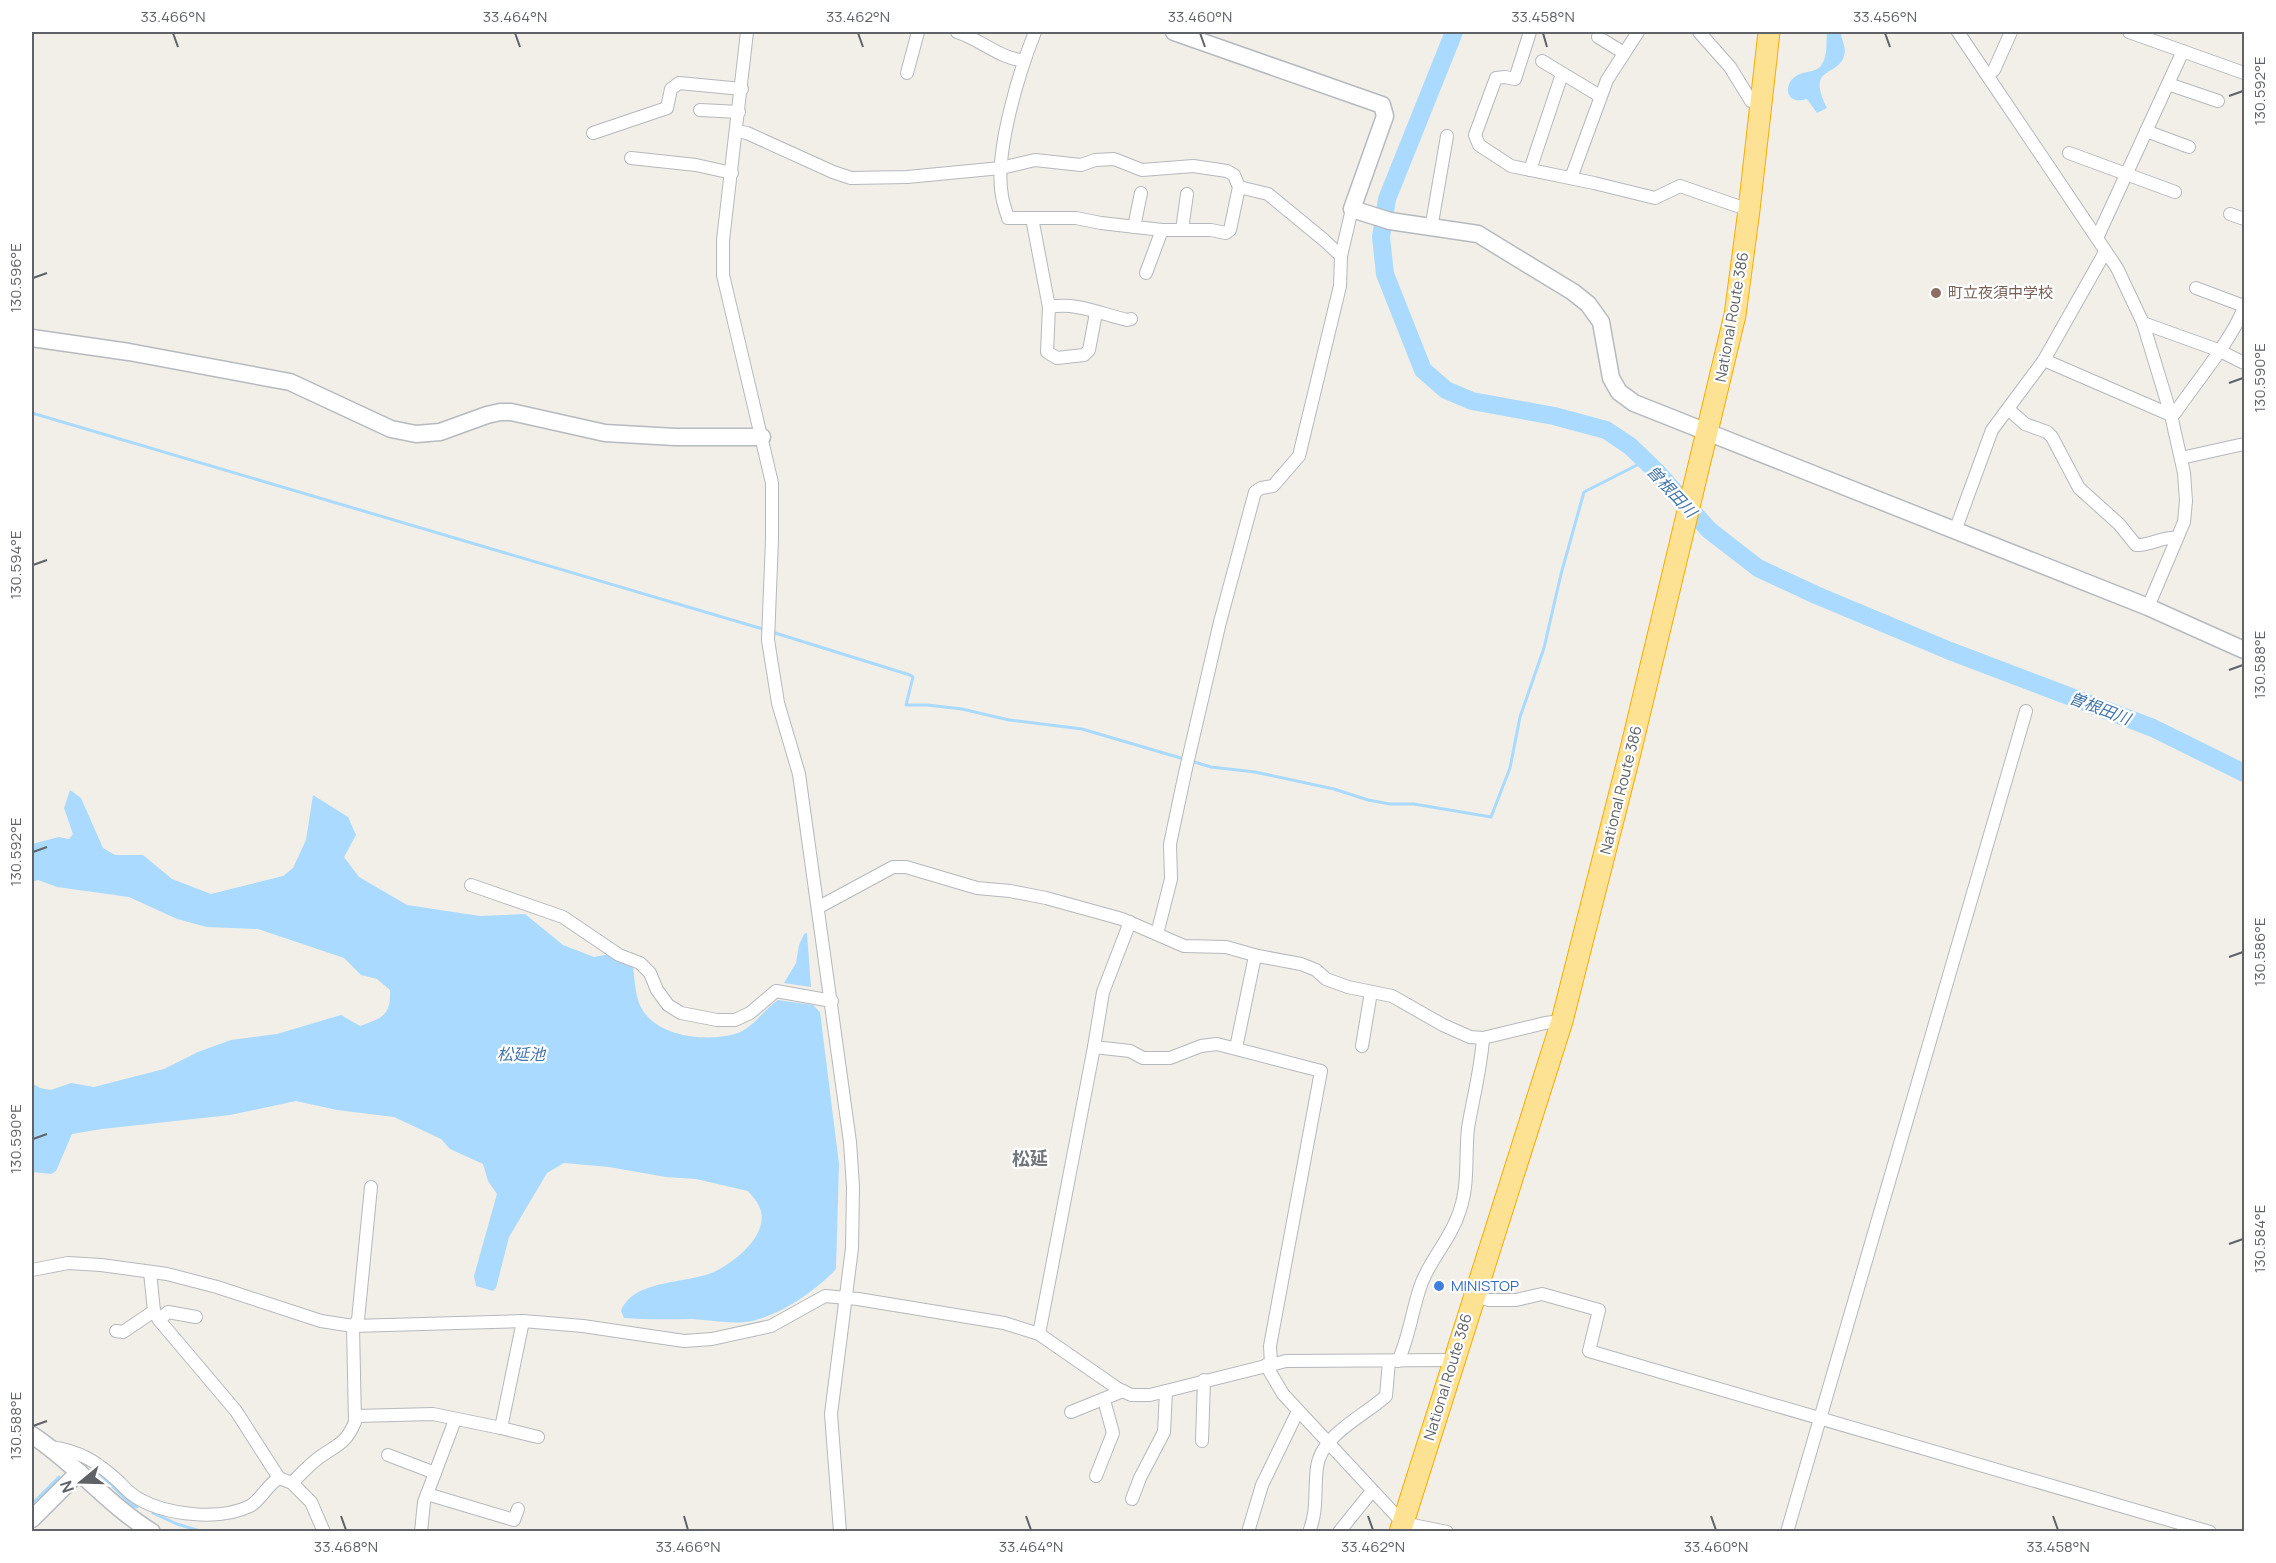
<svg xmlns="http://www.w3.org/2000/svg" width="2276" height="1563" font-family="Manrope,'Noto Sans JP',sans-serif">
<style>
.water{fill:#aadaff}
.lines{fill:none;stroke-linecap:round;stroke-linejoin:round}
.stream{stroke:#aadaff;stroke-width:3}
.river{stroke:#aadaff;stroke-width:18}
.street-casing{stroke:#b5b8bc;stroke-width:14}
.secondary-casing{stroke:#b6babf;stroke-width:19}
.highway-casing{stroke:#f9ab00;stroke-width:23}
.street{stroke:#fff;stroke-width:12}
.secondary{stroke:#fff;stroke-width:16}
.highway{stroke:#fde293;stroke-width:21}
.ticks{fill:none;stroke:#5f6368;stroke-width:2}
.education-dot{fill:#8d6e63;stroke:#fff;stroke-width:2}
.shop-dot{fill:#3f7fe0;stroke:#fff;stroke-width:2}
.labels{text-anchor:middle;stroke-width:4.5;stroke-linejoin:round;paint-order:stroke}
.education-label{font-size:15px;fill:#785e54;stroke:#fff;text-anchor:start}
.street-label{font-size:15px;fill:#5f6368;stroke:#fff}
.shop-label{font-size:15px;fill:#366cbe;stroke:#fff;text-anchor:start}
.water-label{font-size:16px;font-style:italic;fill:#4174aa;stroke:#fff}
.quarter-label{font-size:18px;font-weight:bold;fill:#70757a;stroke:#fff}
.neatline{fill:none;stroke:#5f6368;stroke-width:2}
.ticks-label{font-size:15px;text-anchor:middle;fill:#5f6368}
</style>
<rect width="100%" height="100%" fill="#f1efe8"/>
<g class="water">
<path d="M1827,32H1841C1841,40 1847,47 1844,56C1837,78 1806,65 1827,108L1817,113L1807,99C1785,106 1783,84 1796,76C1805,70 1816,74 1822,64C1828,55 1826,42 1827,32Z"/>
<path d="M70,790L81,798L103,848L115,855H143L172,879L211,894L283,876L293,868L306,840L313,795L348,817L356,835L344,857L359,877L407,905L480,916L525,914L563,945L594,957L610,954L633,968C635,980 635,998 642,1009C658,1037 706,1042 735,1034C753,1029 763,1010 778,1000L813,1005L820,1012L839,1164L836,1269C816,1291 775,1319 745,1322C728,1324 710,1320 693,1319C670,1319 647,1320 624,1318L621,1311C633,1279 687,1284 714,1272C735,1262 772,1233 759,1206C757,1201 752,1196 748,1191L696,1179L666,1177L609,1167L564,1163L547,1173L509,1237L496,1288L493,1291L476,1286L474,1276L497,1194L488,1181L483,1164L450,1149L441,1139L394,1117L337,1110L296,1101L230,1115L102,1129L72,1134L56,1171L51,1174L32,1172V1083L40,1088L51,1090L71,1083L94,1087L164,1069L198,1052L231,1040L277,1034L341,1015L360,1026C382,1018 391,1016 390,990L377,979L361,975L344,958L258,929L207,927L177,919L129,897L57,887L38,880L32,882V844L59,837L69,839L73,834L64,808Z"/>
<path d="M807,933L811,987L784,983L796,963L799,945L804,934Z"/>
</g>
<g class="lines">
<g class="stream">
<path d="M32,413L766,630"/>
<path d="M772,632L910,675L913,677L906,705H927L962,709L1009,720L1082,729L1184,759"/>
<path d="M1191,761L1211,767L1255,772L1334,789L1368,800L1390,804H1414L1491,817L1510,768L1520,717L1544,648L1561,574L1584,492L1645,461"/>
<path d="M99,1473L132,1505L137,1507"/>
<path d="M32,1504L59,1477"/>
<path d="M153,1513L177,1524L204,1532"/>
</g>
<path class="river" d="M1454,32L1387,199L1381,237L1385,274L1423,370L1446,390L1472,401L1554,416L1606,430L1630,446L1657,472L1709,530L1758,568L1816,595L1950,651L2153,728L2244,773"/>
<g class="street-casing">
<g id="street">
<path d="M747,32L723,240V275L772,483V539L768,640L778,703L799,774L850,1142L853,1187L852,1248L831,1414L840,1532"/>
<path d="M957,32C978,38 1004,61 1024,60"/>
<path d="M1035,32C1019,72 994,153 1002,196C1003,203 1006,211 1008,218H1076L1101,223L1162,230H1211L1226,233L1230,230L1239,187L1268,194L1324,240L1341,256"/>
<path d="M1530,32L1515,79L1505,77L1496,78L1475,135L1479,145L1511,166L1594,183L1655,198L1680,186L1749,210"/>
<path d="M1699,32L1730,67L1751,101L1761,105"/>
<path d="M1958,32L2117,268L2143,323L2171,415L2184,473L2186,501L2184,522L2148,607"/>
<path d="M2129,32L2244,73"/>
<path d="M1598,37L1624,53"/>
<path d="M1542,61L1600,96"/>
<path d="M907,73L918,32"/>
<path d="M1988,75L1994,70L2011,32"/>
<path d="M2168,84L2218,101"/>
<path d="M700,110L739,112"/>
<path d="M737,131L747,133L833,172L851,178L907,177L1001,168L1035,160L1081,165L1095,160L1114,159L1142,170L1193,166L1227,171L1234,175L1239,187"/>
<path d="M2146,131L2189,147"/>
<path d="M593,133L667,108L671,89L679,83L742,89"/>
<path d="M2069,153L2175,192"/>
<path d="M631,158L696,165L732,173"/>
<path d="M1530,170L1562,74"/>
<path d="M1571,178L1607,80L1638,32"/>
<path d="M2230,214L2244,219"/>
<path d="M1032,218L1049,307L1047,352L1057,358L1084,355L1089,350L1096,313"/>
<path d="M1134,227L1141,193"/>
<path d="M1431,229L1447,136"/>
<path d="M1182,230L1187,194"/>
<path d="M2097,238L2183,51"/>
<path d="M1146,273L1162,230"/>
<path d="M2196,288L2244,306"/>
<path d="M1049,307C1077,302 1101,314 1127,320L1131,319"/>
<path d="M2143,323L2218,350L2244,363"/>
<path d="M2044,360L2171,415"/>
<path d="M2008,409L2025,424L2047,432L2052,437L2079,488L2119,524L2136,545C2150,546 2163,536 2177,538"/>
<path d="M2171,415L2175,413C2197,381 2230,342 2244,308"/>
<path d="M2181,458L2244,444"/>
<path d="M1955,531L1992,430L2044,360L2105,252"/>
<path d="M471,885L563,917L619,955L640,963L650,973L657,990L668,1005L681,1013L717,1020H735L750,1013L776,991L832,1001"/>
<path d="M819,907L893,867H906L977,888L1010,891L1046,898L1122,919L1184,946L1226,947L1258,956L1301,964L1316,970L1326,979L1348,987L1392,996L1443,1025L1470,1037L1483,1038L1545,1023L1562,1021"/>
<path d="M1157,934L1171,879L1170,844L1185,773L1220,622L1255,492L1261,488L1273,486L1299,456L1340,286L1341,256L1352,209"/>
<path d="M1362,1046L1371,992"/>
<path d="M1094,1047L1103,992L1130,922"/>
<path d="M1236,1048L1255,956"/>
<path d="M32,1270L68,1263L101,1265L167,1274L217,1287L321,1321L353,1326L523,1321L583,1326L684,1341L712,1339L771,1326L825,1296L858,1299L1004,1323L1039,1334L1117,1388L1131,1395H1150L1286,1361L1453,1360"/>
<path d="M150,1272L154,1311L159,1320L236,1411L279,1478L292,1483L311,1502L324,1532"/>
<path d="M1474,1296L1489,1300H1516L1542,1294L1599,1310L1589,1351L2210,1532"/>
<path d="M159,1320L168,1312L196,1317"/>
<path d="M116,1331L123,1332L154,1311"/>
<path d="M1039,1334L1094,1047L1130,1051L1143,1058H1170L1201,1046L1217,1044L1321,1071L1270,1346L1271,1364"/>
<path d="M1398,1361C1410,1336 1412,1308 1422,1282C1432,1257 1452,1237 1460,1210C1469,1184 1465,1155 1468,1128C1473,1098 1481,1069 1483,1038"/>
<path d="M1266,1365L1283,1394L1403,1523L1447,1532"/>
<path d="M1071,1412L1123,1391"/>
<path d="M356,1416L433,1414L501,1428L523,1321"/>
<path d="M501,1428L538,1437"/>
<path d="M1202,1441L1204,1380"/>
<path d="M50,1447C80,1451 96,1461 118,1481C124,1487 131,1495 139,1499C167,1515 220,1521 250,1506C260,1501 266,1486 279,1478"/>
<path d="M388,1455L435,1473"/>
<path d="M1096,1476L1113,1433L1104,1400"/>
<path d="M292,1483C300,1475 307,1467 316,1460C335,1445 345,1446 355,1422L353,1326L358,1320L371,1187"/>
<path d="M427,1494L514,1520L518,1509"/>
<path d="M1132,1499L1140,1478L1164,1432L1166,1391"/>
<path d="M421,1532L424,1502L455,1420"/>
<path d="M1248,1532L1262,1485L1298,1411"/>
<path d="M1309,1532C1318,1511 1314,1489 1317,1467C1321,1435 1364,1416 1386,1396L1389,1361"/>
<path d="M1339,1532L1372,1491"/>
<path d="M1787,1532L2026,711"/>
</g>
</g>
<g class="secondary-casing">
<g id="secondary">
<path d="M1174,32L1382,105L1385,116L1352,209L1390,221L1478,234L1573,292L1588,304L1601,322L1611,378L1619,392L1634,403L2148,607L2244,650"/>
<path d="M32,338L129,352L290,382L391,429L416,434L440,432L487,415L500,412H511L605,433L675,437H762"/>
<path d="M32,1435C75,1463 108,1505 152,1532"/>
<path d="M32,1519L79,1472"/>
</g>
</g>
<g class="highway-casing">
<path id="highway" d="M1400,1532L1562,1021L1630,753L1735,315L1749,210L1769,32"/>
</g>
<use href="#street" class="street"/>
<use href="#secondary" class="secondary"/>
<use href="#highway" class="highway"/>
</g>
<path class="ticks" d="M173,33L178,47M515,33L520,47M858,33L863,47M1200,33L1205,47M1543,33L1547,47M1885,33L1890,47M2229,96L2243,91M33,278L47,273M2229,383L2243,378M33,565L47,560M2229,670L2243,665M33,852L47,847M2229,957L2243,952M33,1139L47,1134M2229,1244L2243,1239M33,1426L47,1421M341,1516L346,1530M684,1516L688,1530M1026,1516L1031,1530M1368,1516L1373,1530M1711,1516L1716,1530M2053,1516L2058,1530"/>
<circle class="education-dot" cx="1936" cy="293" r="6"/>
<circle class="shop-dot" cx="1439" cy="1286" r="6"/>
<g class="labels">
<g class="education-label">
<text x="1948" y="298">町立夜須中学校</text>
</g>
<g class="street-label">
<text transform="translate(1732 317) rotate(-80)" y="5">National Route 386</text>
<text transform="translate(1621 790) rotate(-76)" y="5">National Route 386</text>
<text transform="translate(1448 1377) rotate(-73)" y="5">National Route 386</text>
</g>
<g class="shop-label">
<text x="1451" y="1291">MINISTOP</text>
</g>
<g class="water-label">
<text transform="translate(1672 491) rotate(47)" y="6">曽根田川</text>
<text transform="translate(2100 708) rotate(21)" y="6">曽根田川</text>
<text x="521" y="1060">松延池</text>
</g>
<g class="quarter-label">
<text x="1030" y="1165">松延</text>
</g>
</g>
<rect width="2276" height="1563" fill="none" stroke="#ffffff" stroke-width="66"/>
<g transform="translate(81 1482) rotate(251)" stroke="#ffffff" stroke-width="4.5" paint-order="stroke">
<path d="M0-4.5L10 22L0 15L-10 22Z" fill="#5f6368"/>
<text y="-9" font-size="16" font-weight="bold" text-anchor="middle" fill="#5f6368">N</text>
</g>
<rect x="33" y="33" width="2210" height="1497" class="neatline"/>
<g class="ticks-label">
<text x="173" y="22">33.466°N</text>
<text x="515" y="22">33.464°N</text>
<text x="858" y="22">33.462°N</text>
<text x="1200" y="22">33.460°N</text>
<text x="1543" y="22">33.458°N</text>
<text x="1885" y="22">33.456°N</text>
<text transform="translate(2260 91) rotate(-90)" y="5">130.592°E</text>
<text transform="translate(16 278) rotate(-90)" y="5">130.596°E</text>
<text transform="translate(2260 378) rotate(-90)" y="5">130.590°E</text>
<text transform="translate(16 565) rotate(-90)" y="5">130.594°E</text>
<text transform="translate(2260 665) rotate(-90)" y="5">130.588°E</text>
<text transform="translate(16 852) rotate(-90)" y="5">130.592°E</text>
<text transform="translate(2260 952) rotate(-90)" y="5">130.586°E</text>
<text transform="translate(16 1139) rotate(-90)" y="5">130.590°E</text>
<text transform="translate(2260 1239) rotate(-90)" y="5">130.584°E</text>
<text transform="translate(16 1426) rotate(-90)" y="5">130.588°E</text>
<text x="346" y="1552">33.468°N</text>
<text x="688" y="1552">33.466°N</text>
<text x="1031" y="1552">33.464°N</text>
<text x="1373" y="1552">33.462°N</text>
<text x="1716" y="1552">33.460°N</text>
<text x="2058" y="1552">33.458°N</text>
</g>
</svg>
